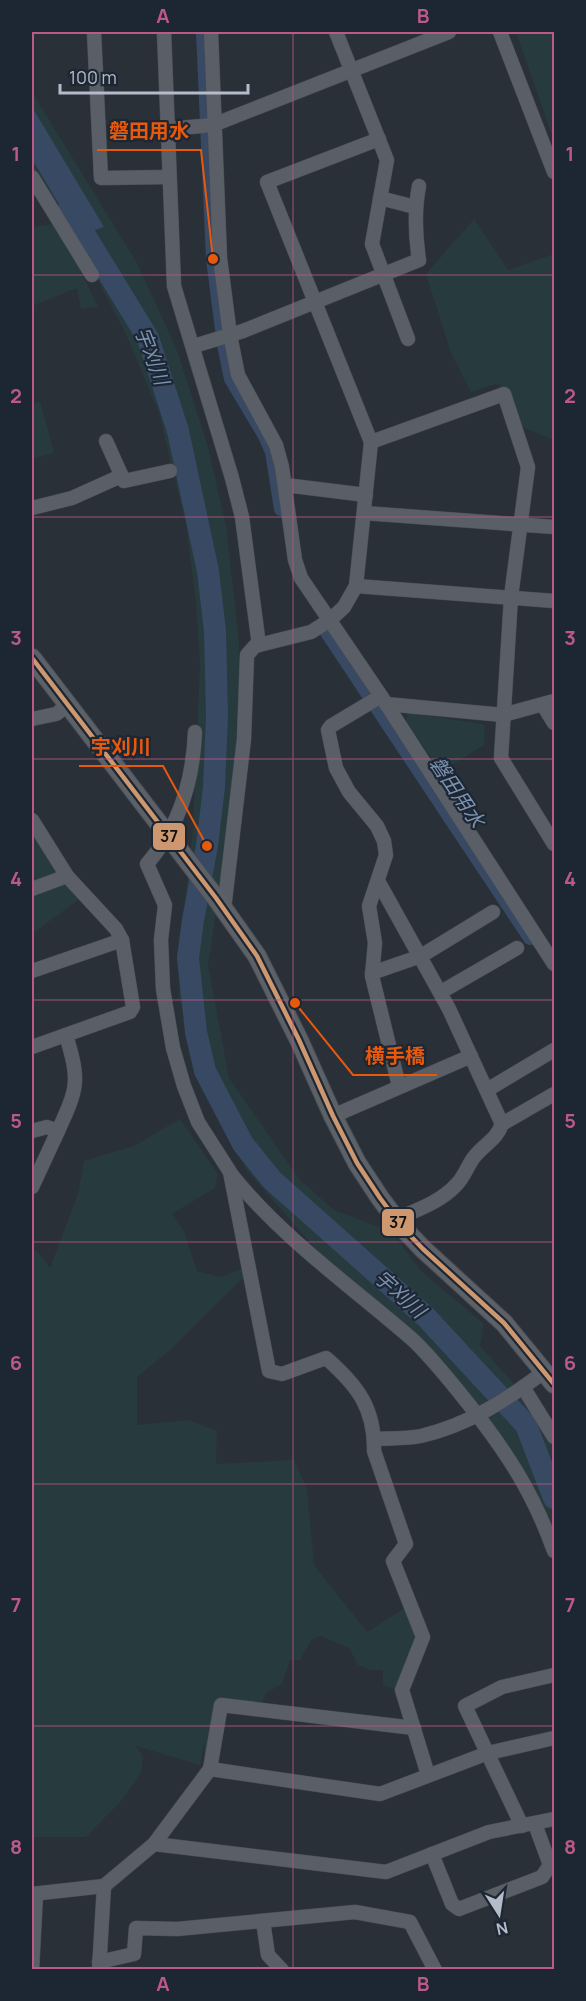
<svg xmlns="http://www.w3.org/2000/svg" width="586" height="2001" font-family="Manrope,'Noto Sans JP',sans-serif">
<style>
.green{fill:#273a3e}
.water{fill:#384963}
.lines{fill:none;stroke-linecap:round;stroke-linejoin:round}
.canal{stroke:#384963;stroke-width:14}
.river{stroke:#384963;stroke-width:22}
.minor-casing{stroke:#484c53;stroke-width:15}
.major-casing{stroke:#484c55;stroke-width:20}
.minor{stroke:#5a5e66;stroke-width:14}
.major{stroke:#5c6168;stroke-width:18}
.bus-1-casing{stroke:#1d2633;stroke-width:9}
.bus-1{stroke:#cd976f;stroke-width:4.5}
.grid{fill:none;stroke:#bc5a87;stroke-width:1.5;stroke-opacity:0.55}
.labels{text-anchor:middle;stroke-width:4.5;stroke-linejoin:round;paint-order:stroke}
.water-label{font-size:20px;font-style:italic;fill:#7c92b1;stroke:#1d2633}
.leader{fill:none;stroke:#e8590c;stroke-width:2}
.callout-dot{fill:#e8590c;stroke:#1d2633;stroke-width:2}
.callout-label{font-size:20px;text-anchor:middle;font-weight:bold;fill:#e8590c;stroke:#1d2633;stroke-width:4.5;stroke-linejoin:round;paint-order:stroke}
.line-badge{stroke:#1d2633;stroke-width:2}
.pale-badge-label{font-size:16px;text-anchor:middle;font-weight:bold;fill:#111}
.neatline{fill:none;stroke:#bc5a87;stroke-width:2}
.grid-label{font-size:20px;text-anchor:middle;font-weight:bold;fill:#bc5a87}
</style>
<rect width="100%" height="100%" fill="#2a3038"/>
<g class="green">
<path d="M516,32H554V141Z"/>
<path d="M32,92L137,263L177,350L208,447L226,526L239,642L240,752L208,965L229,1078L300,1180L334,1210L392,1232L420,1270L484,1324L480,1346L523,1394L554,1445V1543L451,1374L321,1255L246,1169L202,1090L179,997L180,946L193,830L200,665L196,602L186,525L159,413L126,334L83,252L32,169Z"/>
<path d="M474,219L508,270L554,254V440L522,427L498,383L471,392L451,353L426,274Z"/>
<path d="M54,224L78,265L98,307L81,309L77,288L32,306V227Z"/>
<path d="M40,401L54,453L32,459V405Z"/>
<path d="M408,713L482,724L485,727L484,745L440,772L406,721Z"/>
<path d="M32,836L56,854L86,894L32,934Z"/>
<path d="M180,1119L218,1174L215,1188L172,1214L184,1231L197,1271L220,1277L242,1269L244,1277L171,1349L137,1377V1425L189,1420L217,1431L216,1464L294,1460L307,1489L314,1565L367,1632L405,1608L421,1641L402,1690L383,1686V1670H370L358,1665L349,1648L321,1636L312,1639L300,1660H290L282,1684L266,1693L260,1708L216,1700L209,1756L205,1760L204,1743L200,1765L136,1746L143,1756L141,1773L122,1800L86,1837H32V1251H37L50,1268L78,1194L84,1161L134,1146Z"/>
</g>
<path class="water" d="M32,107L104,227L78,236L32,159Z"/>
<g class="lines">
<g class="canal">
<path d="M203,32L213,259L224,345L231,379L265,436L272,452L281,509"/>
<path d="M326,631L530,938"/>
</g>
<path class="river" d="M69,209L148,338L178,431L208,571L215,631L217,716L214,787L207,846L193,920L188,958L196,1032L205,1071L243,1144L272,1180L426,1317L526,1425L554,1498"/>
<g class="minor-casing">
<g id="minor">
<path d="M94,32L101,178L169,177"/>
<path d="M164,32L174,286L232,478L242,517L259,645"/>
<path d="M211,32L220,258L230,335L238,375L276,445L282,467L295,560L301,578L381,696L554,964"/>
<path d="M336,32L387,160L372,244L408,339"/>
<path d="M500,32L554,172"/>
<path d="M168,129L213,125L449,32"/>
<path d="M32,177L92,275"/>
<path d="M380,198L415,207"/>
<path d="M194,346L243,331L419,260C415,234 414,212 419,186"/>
<path d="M106,441L124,481L170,471"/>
<path d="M371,442L504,394L528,467L511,597L501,758L554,844"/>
<path d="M285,485L366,495"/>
<path d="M32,508L72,498L121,476"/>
<path d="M364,513L554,527"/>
<path d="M356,586L554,601"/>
<path d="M381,696L331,726L328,730L336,768L349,792L377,826L384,841L386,855L369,906L375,943L372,976L399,1086"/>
<path d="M386,704L503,715L554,701"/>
<path d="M543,705L554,723"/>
<path d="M32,719L56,714L67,706"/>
<path d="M195,732C193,781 180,826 147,864L165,905L161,940L163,989L173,1048L184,1086L198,1122L230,1172L269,1371L282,1374L326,1358C357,1385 375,1408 374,1451L406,1544L393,1561L423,1637L402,1690L428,1775"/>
<path d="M32,820L67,876L116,929L122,940L133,1007L130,1012L32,1047"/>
<path d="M378,881L449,1009L502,1124C497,1139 485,1144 475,1156C468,1164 465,1176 457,1184C441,1202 417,1210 396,1219"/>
<path d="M32,889L67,876"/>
<path d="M224,909L244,739L247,655L255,646L311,632L330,620L344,607L356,586L371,442L267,182L379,139"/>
<path d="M32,971L122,940"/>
<path d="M372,973L421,956L493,912"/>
<path d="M441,992L517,948"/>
<path d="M487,1090L554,1050"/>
<path d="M333,1116L471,1056"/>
<path d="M502,1124L554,1094"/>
<path d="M32,1131L47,1127L58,1131C78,1087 80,1082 66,1035"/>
<path d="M231,1174C282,1238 351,1286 413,1340C433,1359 450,1381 467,1402C506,1451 533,1492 554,1551"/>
<path d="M32,1187L58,1131"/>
<path d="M523,1387L554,1437"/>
<path d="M374,1439C389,1438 406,1439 421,1436C468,1425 507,1400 545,1371"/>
<path d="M210,1769L380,1794L488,1753L554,1738"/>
<path d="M522,1826L465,1706L502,1687L554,1675"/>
<path d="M154,1844L386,1872L489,1832L554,1819"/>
<path d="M432,1854L452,1904L459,1909L542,1877L550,1865L535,1824"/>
<path d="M32,1894L104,1886L154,1844L210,1769L221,1705L414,1728"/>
<path d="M263,1921L268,1955L282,1970"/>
<path d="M99,1962L134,1954L136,1928L177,1929L355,1912L410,1922L435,1970"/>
<path d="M32,1970L36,1894"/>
<path d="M99,1970L104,1886"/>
</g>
</g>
<g class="major-casing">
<path id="major" d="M32,658L216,898L257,956L299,1040L333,1116L357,1163L380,1198L401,1226L423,1249L504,1323L554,1384"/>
</g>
<use href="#minor" class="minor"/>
<use href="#major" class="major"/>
<g class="bus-1-casing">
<path id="bus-1" d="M32,658L216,898L257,956L299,1040L333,1116L357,1163L380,1198L401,1226L423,1249L504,1323L554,1384"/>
</g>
<use href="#bus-1" class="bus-1"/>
</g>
<path class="grid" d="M293,32V1970M32,275H554M32,517H554M32,759H554M32,1000H554M32,1242H554M32,1484H554M32,1726H554"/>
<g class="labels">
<g class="water-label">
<text transform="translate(152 356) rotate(69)" y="7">宇刈川</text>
<text transform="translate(457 792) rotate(56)" y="7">磐田用水</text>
<text transform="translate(400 1294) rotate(42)" y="7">宇刈川</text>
</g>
</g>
<path class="leader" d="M213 259L201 150H97M207 846L163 766H79M295 1003L353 1075H437"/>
<g class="callout-dot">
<circle cx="213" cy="259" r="6"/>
<circle cx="207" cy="846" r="6"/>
<circle cx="295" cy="1003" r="6"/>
</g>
<g class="callout-label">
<text x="149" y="138">磐田用水</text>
<text x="121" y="754">宇刈川</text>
<text x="395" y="1063">横手橋</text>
</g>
<g class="line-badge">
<rect x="152" y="822" width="34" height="29" rx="6" fill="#cd976f"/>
<rect x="381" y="1208" width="34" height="29" rx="6" fill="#cd976f"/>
</g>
<g class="pale-badge-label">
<text x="169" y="842">37</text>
<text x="398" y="1228">37</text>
</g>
<rect width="586" height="2001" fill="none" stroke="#1d2633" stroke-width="66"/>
<g transform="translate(499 1914) rotate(168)" stroke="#1d2633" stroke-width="4.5" paint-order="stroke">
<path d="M0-4.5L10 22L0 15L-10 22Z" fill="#b4bcc9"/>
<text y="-9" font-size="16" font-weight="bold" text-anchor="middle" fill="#b4bcc9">N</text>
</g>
<path d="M60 84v9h188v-9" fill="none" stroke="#b4bcc9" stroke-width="3"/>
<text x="69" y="84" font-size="18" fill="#b4bcc9" stroke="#1d2633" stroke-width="4.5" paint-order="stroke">100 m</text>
<rect x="33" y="33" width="520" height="1935" class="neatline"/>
<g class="grid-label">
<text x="163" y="23">A</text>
<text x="423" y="23">B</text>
<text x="16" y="161">1</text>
<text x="570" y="161">1</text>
<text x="16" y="403">2</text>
<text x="570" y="403">2</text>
<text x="16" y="645">3</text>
<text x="570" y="645">3</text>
<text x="16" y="886">4</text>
<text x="570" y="886">4</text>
<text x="16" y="1128">5</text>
<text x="570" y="1128">5</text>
<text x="16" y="1370">6</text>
<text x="570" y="1370">6</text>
<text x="16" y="1612">7</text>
<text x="570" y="1612">7</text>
<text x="16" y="1854">8</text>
<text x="570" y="1854">8</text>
<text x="163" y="1991">A</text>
<text x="423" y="1991">B</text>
</g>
</svg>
